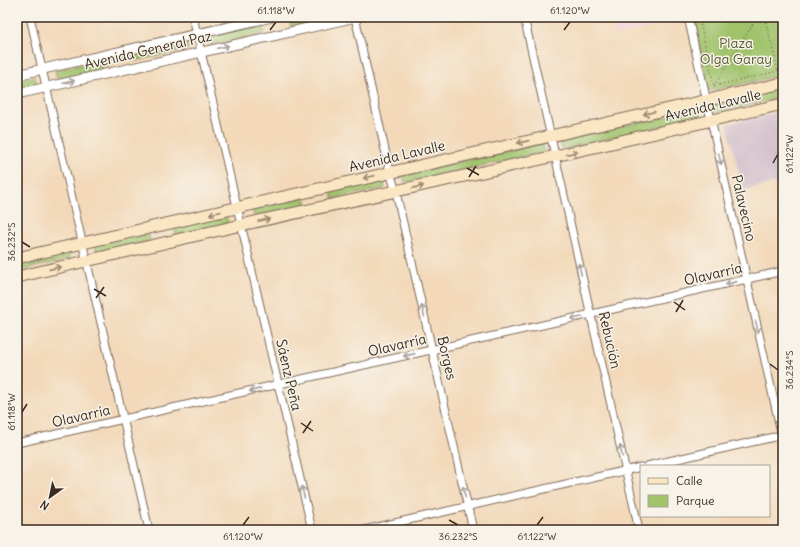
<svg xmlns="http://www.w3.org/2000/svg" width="800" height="547" font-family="Delius,sans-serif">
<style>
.built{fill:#f5cfda}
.industrial{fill:#d1bdcb}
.green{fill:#a0c36c;stroke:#6e7645}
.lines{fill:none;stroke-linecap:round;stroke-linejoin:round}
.minor-casing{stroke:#7b6755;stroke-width:9}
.tertiary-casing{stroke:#7b6755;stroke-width:11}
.secondary-casing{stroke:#7b6755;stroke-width:13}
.path{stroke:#7b6755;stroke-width:1.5;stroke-dasharray:1 3;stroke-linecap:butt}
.minor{stroke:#fff;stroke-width:7}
.tertiary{stroke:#fff;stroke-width:9}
.secondary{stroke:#fbe6c4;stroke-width:11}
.oneway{stroke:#a79f9a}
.oneway2{stroke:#9b8871}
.ticks{fill:none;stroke:#3b2a1e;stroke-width:1.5}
.labels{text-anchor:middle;stroke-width:3;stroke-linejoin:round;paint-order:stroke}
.park-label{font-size:14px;fill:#595835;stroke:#f7f3e8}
.street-label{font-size:14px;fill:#3b2a1e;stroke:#f7f3e8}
.neatline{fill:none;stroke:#3b2a1e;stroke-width:1.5}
.ticks-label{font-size:10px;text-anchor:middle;fill:#3b2a1e}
</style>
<rect width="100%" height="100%" fill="#f7f3e8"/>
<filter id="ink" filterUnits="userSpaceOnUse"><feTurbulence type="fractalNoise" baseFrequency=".025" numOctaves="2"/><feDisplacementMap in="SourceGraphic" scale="8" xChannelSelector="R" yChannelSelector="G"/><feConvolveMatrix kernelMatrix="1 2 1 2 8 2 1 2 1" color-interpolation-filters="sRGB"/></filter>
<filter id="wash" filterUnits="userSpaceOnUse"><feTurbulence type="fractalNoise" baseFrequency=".012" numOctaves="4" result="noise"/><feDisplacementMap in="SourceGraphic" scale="16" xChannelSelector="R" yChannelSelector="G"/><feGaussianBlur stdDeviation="0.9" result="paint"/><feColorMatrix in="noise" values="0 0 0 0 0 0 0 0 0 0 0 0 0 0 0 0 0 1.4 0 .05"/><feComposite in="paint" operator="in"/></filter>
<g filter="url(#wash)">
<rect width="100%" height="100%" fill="#f3d9ba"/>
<path class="built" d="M612,17H680V21L616,35Z"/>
<path class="industrial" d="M783,111V181L743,190L727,124Z"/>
<g class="green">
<path d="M295,17H335L291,27L289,18Z"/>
<path d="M693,17H783V75L709,91Z"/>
<path d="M263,24L265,33L212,45L211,36Z"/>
<path d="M186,41L188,49L135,61L133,53Z"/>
<path d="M107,59L109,67L57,79L55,70Z"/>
<path d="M35,76L37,84L17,89V80Z"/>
<path d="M783,88V97L714,113L712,105Z"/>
<path d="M699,109L701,117L562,149L560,140Z"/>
<path d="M542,143L544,152L405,183L403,175Z"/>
<path d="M383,179L385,188L333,199L331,191Z"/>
<path d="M305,197L307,205L254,217L252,209Z"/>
<path d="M226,215L228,224L176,235L174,227Z"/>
<path d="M148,233L150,241L97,253L95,245Z"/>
<path d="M68,251L70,259L18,271L17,262Z"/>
</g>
</g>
<g filter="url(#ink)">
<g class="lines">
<g class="minor-casing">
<g id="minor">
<path d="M30,17L149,530"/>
<path d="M193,17L312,530"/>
<path d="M355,17L390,172L396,192L473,530"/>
<path d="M524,17L639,530"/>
<path d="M688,17L783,441"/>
<path d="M17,443L783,271"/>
<path d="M647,466L783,435"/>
<path d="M364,530L641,467"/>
</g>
</g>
<g class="tertiary-casing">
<g id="tertiary">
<path d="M17,75L272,17"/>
<path d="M17,94L356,17"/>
</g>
</g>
<g class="secondary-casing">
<g id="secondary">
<path d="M17,258L783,83"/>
<path d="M17,277L241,225L555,156L783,104"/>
</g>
</g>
<g class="path">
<path d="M699,17L714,86L783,70"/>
<path d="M754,17L759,21L766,22L775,17"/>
<path d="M781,17L783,18"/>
<path d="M700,21L716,17"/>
<path d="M766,22L778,71"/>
<path d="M714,86L756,19"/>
</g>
<use href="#minor" class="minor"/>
<use href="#tertiary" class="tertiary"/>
<use href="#secondary" class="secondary"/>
</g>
<defs><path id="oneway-shaft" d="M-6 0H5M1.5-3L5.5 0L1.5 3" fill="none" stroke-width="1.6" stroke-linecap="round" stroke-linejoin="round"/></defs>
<g class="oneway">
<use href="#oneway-shaft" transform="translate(223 47) rotate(-13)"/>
<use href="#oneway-shaft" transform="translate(69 82) rotate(-13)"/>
<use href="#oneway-shaft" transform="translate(720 159) rotate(77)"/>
<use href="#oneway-shaft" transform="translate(580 269) rotate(-103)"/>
<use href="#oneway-shaft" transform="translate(731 283) rotate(167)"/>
<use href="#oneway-shaft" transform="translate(423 311) rotate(-103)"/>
<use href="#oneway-shaft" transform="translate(577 318) rotate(168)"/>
<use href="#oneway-shaft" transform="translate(757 327) rotate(77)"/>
<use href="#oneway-shaft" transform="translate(409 355) rotate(167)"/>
<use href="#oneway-shaft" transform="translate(255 390) rotate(167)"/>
<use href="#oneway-shaft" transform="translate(621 451) rotate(-103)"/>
<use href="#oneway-shaft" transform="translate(303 492) rotate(-103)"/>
<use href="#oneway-shaft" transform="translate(464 492) rotate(-103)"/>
</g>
<g class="oneway2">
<use href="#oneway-shaft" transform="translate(649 113) rotate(167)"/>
<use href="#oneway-shaft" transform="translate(523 142) rotate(167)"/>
<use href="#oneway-shaft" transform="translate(572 153) rotate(-13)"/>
<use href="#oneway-shaft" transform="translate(369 177) rotate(167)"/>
<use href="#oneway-shaft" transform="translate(418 187) rotate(-13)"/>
<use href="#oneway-shaft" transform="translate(215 213) rotate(167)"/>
<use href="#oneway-shaft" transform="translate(264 220) rotate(-12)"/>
<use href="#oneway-shaft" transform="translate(55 268) rotate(-13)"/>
</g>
</g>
<path class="ticks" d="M270,30L276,22M564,30L570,22M773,163L778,154M467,168L479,175M469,177L476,166M22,242L30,247M94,289L106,296M96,298L104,287M674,302L685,310M676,312L683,300M770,364L778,370M22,412L27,404M301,423L313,431M303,433L311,421M449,520L458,525M243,525L249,517M537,525L543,517"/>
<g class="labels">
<g class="park-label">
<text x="736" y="48">Plaza<tspan x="736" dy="16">Olga Garay</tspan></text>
</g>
<g class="street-label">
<text transform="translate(148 50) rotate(-13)" y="5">Avenida General Paz</text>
<text transform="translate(713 105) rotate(-13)" y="5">Avenida Lavalle</text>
<text transform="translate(397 156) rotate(-13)" y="5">Avenida Lavalle</text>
<text transform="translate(744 208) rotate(77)" y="5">Palavecino</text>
<text transform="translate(713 274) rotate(-13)" y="5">Olavarría</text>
<text transform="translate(610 340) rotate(77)" y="5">Rebución</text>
<text transform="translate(397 345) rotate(-13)" y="5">Olavarría</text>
<text transform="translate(447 358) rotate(77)" y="5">Borges</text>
<text transform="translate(289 375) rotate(77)" y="5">Sáenz Peña</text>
<text transform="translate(81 416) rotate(-13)" y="5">Olavarría</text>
</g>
</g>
<rect width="800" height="547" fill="none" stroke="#f7f3e8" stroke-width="44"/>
<rect x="640" y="465" width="130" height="52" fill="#f7f3e8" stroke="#aca397"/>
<rect x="648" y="478" width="20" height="6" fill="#fbe6c4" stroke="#aca397"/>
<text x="676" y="485" font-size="12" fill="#3b2a1e">Calle</text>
<rect x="648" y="495" width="20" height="12" fill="#a0c36c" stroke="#aca397"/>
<text x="676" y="505" font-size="12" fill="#3b2a1e">Parque</text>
<g transform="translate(50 497) rotate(213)" stroke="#f7f3e8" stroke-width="3" paint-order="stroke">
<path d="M0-3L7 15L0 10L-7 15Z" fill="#3b2a1e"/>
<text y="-6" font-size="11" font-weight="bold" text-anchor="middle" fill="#3b2a1e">N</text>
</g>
<rect x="22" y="22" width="756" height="503" class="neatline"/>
<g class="ticks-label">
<text x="276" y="14">61.118°W</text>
<text x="570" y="14">61.120°W</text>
<text transform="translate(789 154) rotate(-90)" y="4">61.122°W</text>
<text transform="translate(11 242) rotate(-90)" y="4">36.232°S</text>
<text transform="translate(789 370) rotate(-90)" y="4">36.234°S</text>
<text transform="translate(11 412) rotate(-90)" y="4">61.118°W</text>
<text x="243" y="540">61.120°W</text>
<text x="458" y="540">36.232°S</text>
<text x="537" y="540">61.122°W</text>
</g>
</svg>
